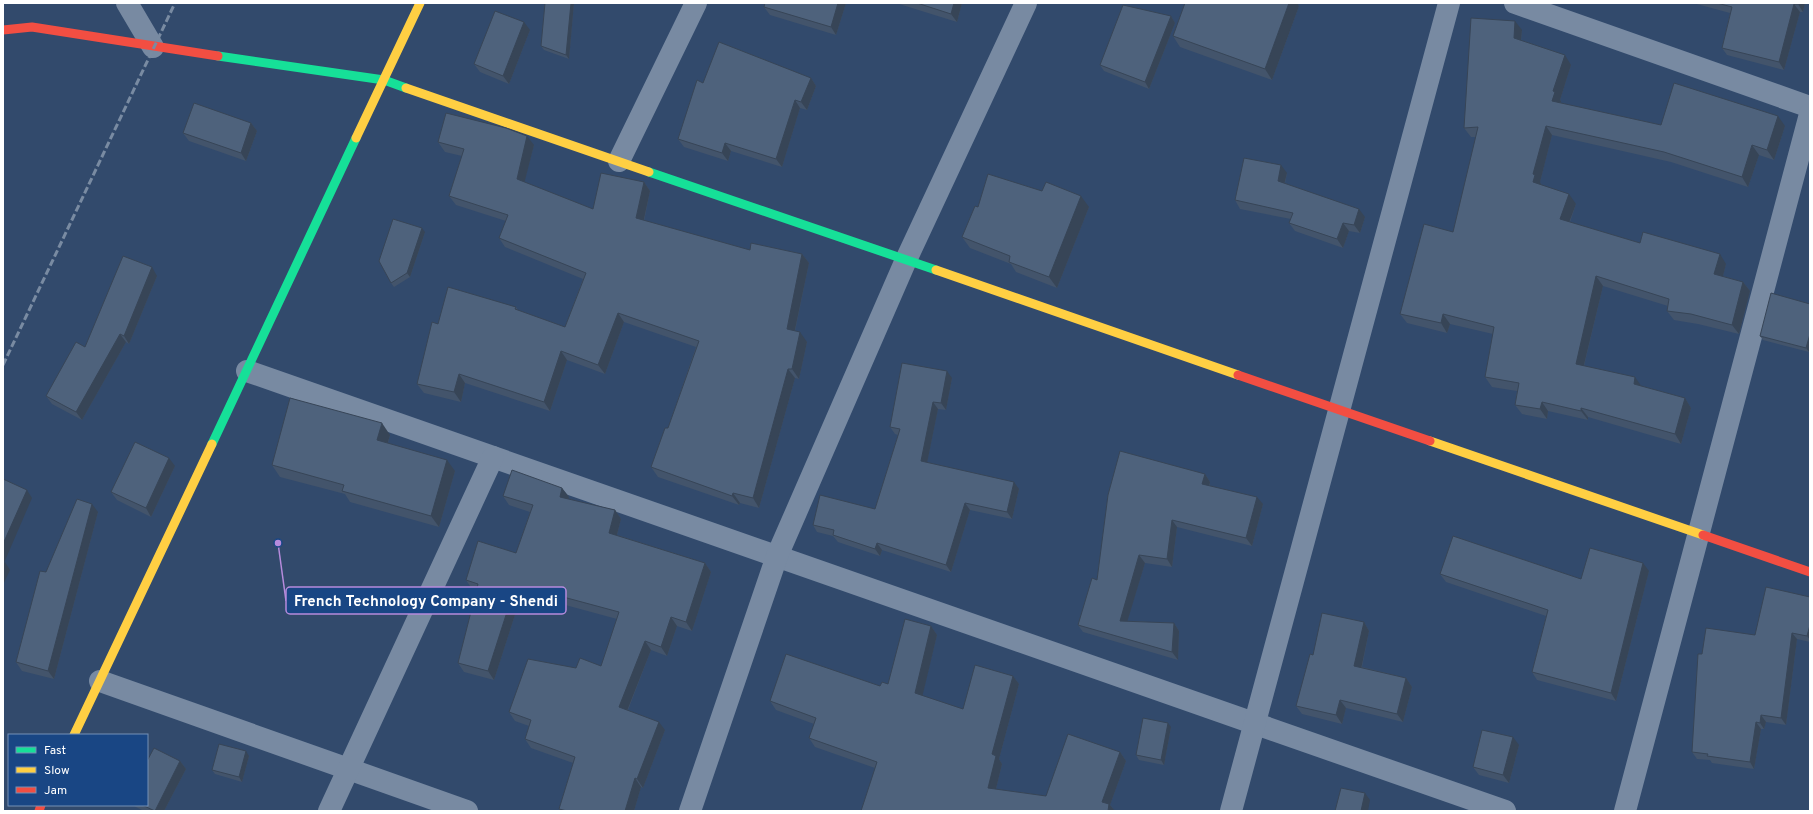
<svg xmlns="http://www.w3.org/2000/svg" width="1813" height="814" font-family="Overpass,sans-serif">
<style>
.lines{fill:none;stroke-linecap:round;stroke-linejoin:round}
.street{stroke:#788aa2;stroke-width:22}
.fast{stroke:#16e098;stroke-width:9}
.slow{stroke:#ffcf43;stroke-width:9}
.jam{stroke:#f24e42;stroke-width:9}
.rail{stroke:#798ba2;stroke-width:3;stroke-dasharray:7 3;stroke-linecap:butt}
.wall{fill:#43546b}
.shaded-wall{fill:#374557}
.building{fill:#4e627c;stroke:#374557}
.leader{fill:none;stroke:#b68bdc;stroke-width:1.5}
.callout-dot{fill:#b68bdc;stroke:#194684;stroke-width:1.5}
.callout{fill:#194684;stroke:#b68bdc;stroke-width:1.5}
.callout-label{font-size:15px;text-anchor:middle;font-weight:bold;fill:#fff}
</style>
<rect width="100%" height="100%" fill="#324a6c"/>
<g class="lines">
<g class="street">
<path d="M127,3L153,47"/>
<path d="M1515,3L1810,107"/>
<path d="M619,161L696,3"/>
<path d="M247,371L1505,811"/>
<path d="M100,681L467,811"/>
<path d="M329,811L493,457"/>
<path d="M690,811L777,556L906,260L1026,3"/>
<path d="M1231,811L1449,3"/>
<path d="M1625,811L1810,114"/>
</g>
<g class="fast">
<path d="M218,56L384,80L406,88"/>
<path d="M649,172L936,270"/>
<path d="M212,444L356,138"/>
</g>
<g class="slow">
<path d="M406,88L649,172"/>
<path d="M356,138L420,3"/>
<path d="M936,270L1238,375"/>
<path d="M1430,441L1703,535"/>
<path d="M74,735L212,444"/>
</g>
<g class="jam">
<path d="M3,30L32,27L218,56"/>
<path d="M1238,375L1430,441"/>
<path d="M1703,535L1810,572"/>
<path d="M39,811L41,805"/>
</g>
<path class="rail" d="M3,365L175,3"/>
</g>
<g class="wall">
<path d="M545,3H574L569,59L544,50L541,46Z"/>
<path d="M765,3H846L836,35L770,15L764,7Z"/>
<path d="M896,3H962L957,22Z"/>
<path d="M1185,3H1297L1299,6L1272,80L1180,47L1173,36Z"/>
<path d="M1693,3H1805L1803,12H1800L1784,70L1727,55L1722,48L1730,13Z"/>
<path d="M1171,16L1175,23L1149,89L1104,71L1100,65Z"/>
<path d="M530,30L509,84L480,72L474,64Z"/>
<path d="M1522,30L1521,41L1571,65L1560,100L1561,101V103L1661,125L1785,126L1774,160L1759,155L1748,187L1671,162L1552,135L1540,182L1541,185L1576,204L1570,222L1640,243L1726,264L1723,276L1743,282L1750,291L1739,334L1698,324L1674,320L1667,311L1668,306L1603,286L1584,366L1642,386L1685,398L1691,408L1681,444L1588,417V420L1548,411L1547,419L1522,414L1515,405L1517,391L1492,387L1485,377L1493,334L1450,324L1447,333L1407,323L1400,314L1453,232L1476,137H1471L1464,128Z"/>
<path d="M811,78L816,86L807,110L800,108L782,167L731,151L728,161L684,147L678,139L703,83Z"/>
<path d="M251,123L257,131L246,161L189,141L183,133Z"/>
<path d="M438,142L534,145L524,182L593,209L644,182L650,191L644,221L750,250L802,254L809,263L795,331L807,342L799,379L795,378L759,508L740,503L739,505L658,477L651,467L668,428L696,347L624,322L605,374L567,360L550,411L465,383L461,402L424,393L417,384L438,324L516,307L518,310L565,327L583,279L505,247L499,238L506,221L456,205L449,196L462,156L445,152Z"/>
<path d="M1287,173L1285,183L1365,217L1360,233L1349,231L1343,248L1295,231L1289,223L1291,219L1240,209L1235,200Z"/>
<path d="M978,207H1089L1057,288L1016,272L1011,264L970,248L962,237Z"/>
<path d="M425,232L410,277L394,287L391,283Z"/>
<path d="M157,276L129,344L126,342L82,420L52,404L46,396L85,347Z"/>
<path d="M1810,304V348L1809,352L1763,340L1760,336Z"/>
<path d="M952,378L946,410L938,409L927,462L1019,489L1012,519L970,510L951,572L882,550L880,556L838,542L833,536L817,532L813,525L875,509L898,435L895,434L890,427Z"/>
<path d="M390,435L388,443L455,471L439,527L350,502L345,494L280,477L272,465Z"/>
<path d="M175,466L151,517L117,500L111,492Z"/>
<path d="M1205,474L1210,482V486L1263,504L1252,546L1177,527L1172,567L1145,563L1127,621L1174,623L1179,631L1178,660L1083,632L1078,625Z"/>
<path d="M562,488L569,497L568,499L615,510L621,519L617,535L705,563L711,572L692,631L677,626L667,656L651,650L628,710L665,730L643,788L641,787L634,811H561L559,809L573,763L531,748L525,739L529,726L515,721L509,712L576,668L601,666L617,619L547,600L544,608L520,599L494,680L464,672L458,663L477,590L472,589L466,580L516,553L530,512L509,505L503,496Z"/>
<path d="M98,512L54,679L22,671L16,662L46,572Z"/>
<path d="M1649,571L1616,701L1537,680L1532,672L1546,616L1446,582L1440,574L1581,579Z"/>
<path d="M1810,597V642L1797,639L1786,725L1766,722L1764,729H1761L1754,769L1712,763L1710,760L1697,759L1692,752L1755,635Z"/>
<path d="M1364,622L1369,631L1362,667L1406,678L1412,687L1403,722L1346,708L1342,724L1302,714L1296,706L1313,655Z"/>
<path d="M931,626L937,635L922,696L963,709L1013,676L1019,684L999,759L1002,764L996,789L1046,796L1120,752L1126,761L1110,805L1115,811L875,768L815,747L809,738L814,724L776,710L770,701L880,686L888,684Z"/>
<path d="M1171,727L1164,765L1139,760L1136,755Z"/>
<path d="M1519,745L1509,783L1479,775L1473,767Z"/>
<path d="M249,756L242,782L215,774L212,770Z"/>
<path d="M180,761L186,769L164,811H144L134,806L133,805H147Z"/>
</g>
<g class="shaded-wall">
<path d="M571,3H574L569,59L566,55Z"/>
<path d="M838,3H846L836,35L831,27Z"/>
<path d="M954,3H962L957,22L951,14Z"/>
<path d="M1289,3H1297L1299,6L1272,80L1265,69Z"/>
<path d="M1798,3H1805L1803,12L1798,4Z"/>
<path d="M1794,4L1800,12L1784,70L1779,62Z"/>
<path d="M1171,16L1175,23L1149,89L1145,82Z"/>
<path d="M1515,21L1522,30L1520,48L1514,38Z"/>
<path d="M524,22L530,30L509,84L503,76Z"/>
<path d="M1565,55L1571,65L1560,100L1561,101L1559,111L1552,101L1553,91Z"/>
<path d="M811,78L816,86L807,110L801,102Z"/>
<path d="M795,100L800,108L782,167L776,159Z"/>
<path d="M1778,116L1785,126L1774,160L1767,150Z"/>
<path d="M251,123L257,131L246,161L241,153Z"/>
<path d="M1546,126L1552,135L1540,182L1541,184L1540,192L1533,182V174Z"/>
<path d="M527,136L534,145L523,188L517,179Z"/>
<path d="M725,143L731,151L728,161L722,153Z"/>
<path d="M1752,145L1759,155L1748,187L1742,177Z"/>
<path d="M1281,165L1287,173L1283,189L1278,181Z"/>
<path d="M644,182L650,191L642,228L636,218Z"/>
<path d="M1569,194L1576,204L1567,228L1560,219Z"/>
<path d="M1081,196L1089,207L1057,288L1049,277Z"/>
<path d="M1359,209L1365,217L1360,233L1354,225Z"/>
<path d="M1343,223L1349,231L1343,248L1337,239Z"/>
<path d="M422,228L425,232L410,277L407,273Z"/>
<path d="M802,254L809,263L793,339L787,329Z"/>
<path d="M1720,254L1726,264L1721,284L1714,274Z"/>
<path d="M152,267L157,276L129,344L124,336Z"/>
<path d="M1596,276L1603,286L1582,373L1576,364Z"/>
<path d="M1743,282L1750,291L1739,334L1732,325Z"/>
<path d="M618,313L624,322L605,374L598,365Z"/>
<path d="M1443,314L1450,324L1447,333L1441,323Z"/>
<path d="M800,332L807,342L799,379L792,369Z"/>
<path d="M120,334L126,342L82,420L76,412Z"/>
<path d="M1810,334V348L1809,352L1806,348Z"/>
<path d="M561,351L567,360L550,411L544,402Z"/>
<path d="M788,369L795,378L759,508L753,498Z"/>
<path d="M947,371L952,378L946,410L941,403Z"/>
<path d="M459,374L465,383L461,402L454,392Z"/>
<path d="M1635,377L1642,387L1634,384Z"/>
<path d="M1685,398L1691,408L1681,444L1675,434Z"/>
<path d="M933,402L938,409L926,468L921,461Z"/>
<path d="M1542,402L1548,411L1547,419L1540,409Z"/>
<path d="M1581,408L1588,417V420L1581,411Z"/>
<path d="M382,423L390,435L385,452L377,440Z"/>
<path d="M169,458L175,466L151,517L146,508Z"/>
<path d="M447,460L455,471L439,527L431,516Z"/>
<path d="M1205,474L1210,482L1208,492L1202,484Z"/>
<path d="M1014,482L1019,489L1012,519L1007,512Z"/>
<path d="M562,488L569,497L566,505L560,497Z"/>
<path d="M27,490L32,498L4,563L5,562L10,570L3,585V544Z"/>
<path d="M733,493L740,503L739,505L732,496Z"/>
<path d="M1257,497L1263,504L1252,546L1246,538Z"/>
<path d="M965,503L970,510L951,572L946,565Z"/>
<path d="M92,504L98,512L54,679L48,671Z"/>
<path d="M615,510L621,519L615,542L609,533Z"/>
<path d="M1172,520L1177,527L1172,567L1167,559Z"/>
<path d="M877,543L882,550L880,556L875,549Z"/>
<path d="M1139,555L1145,563L1125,629L1120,621Z"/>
<path d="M705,563L711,572L692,631L686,622Z"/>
<path d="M1643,563L1649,571L1616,701L1611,693Z"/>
<path d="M514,590L520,599L494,680L488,671Z"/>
<path d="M541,591L547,600L544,608L538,599Z"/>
<path d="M671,617L677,626L667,656L661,647Z"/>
<path d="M1364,622L1369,631L1360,674L1354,666Z"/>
<path d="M1174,623L1179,631L1178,660L1172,652Z"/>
<path d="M1810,625V640L1807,636Z"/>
<path d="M931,626L937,635L921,702L915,693Z"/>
<path d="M1792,633L1797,639L1786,725L1781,718Z"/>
<path d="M645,641L651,650L625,716L619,707Z"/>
<path d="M1013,676L1019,684L999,759L1002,764L994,797L988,788L992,754Z"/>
<path d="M1406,678L1412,687L1403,722L1397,714Z"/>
<path d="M1340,700L1346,708L1342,724L1336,715Z"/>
<path d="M1761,715L1766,722L1764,729L1760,723Z"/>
<path d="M659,722L665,730L643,788L637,779Z"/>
<path d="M1756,722L1761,729L1754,769L1750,762Z"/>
<path d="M1168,723L1171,727L1164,765L1161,760Z"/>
<path d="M1513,737L1519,745L1509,783L1503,775Z"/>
<path d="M246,751L249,756L242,782L239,777Z"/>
<path d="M1120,752L1126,761L1110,805L1115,811H1108L1102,802Z"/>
<path d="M180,761L186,769L164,811H155Z"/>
<path d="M635,778L641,787L634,811H625Z"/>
<path d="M1365,793L1370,800L1368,811H1361Z"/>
</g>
<g class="building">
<path d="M545,3H571L566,55L541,46Z"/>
<path d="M765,3H838L831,27L764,7Z"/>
<path d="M917,3H954L951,14Z"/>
<path d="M1185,3H1289L1265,69L1173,36Z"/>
<path d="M1717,3H1798V4H1794L1779,62L1722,48L1732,7Z"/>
<path d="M1123,5L1171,16L1145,82L1100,65Z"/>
<path d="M495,11L524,22L503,76L474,64Z"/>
<path d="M1471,18L1515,21L1514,38L1565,55L1553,91L1555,92L1552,101L1661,125L1674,83L1778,116L1767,150L1752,145L1742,177L1664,152L1546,126L1533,174L1535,175L1533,182L1569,194L1560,219L1640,243L1643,232L1720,254L1714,274L1743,282L1732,325L1691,314L1667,311L1669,299L1596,276L1576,364L1635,377L1634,384L1685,398L1675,434L1581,408V411L1542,402L1540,409L1515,405L1519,383L1485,377L1494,327L1443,314L1441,323L1400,314L1424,224L1453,232L1478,127L1464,128Z"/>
<path d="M719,42L811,78L801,102L795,100L776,159L725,143L722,153L678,139L697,80L703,83Z"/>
<path d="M194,103L251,123L241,153L183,133Z"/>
<path d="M446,113L506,128L527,136L517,179L593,209L601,173L644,182L636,218L750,250L751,243L802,254L787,329L800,332L792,369H788L753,498L733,493L732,496L651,467L665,428H668L699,341L618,313L598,365L561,351L544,402L459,374L454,392L417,384L432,322L438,324L448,287L516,307L515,309L565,327L586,273L499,238L508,215L449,196L464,149L438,142Z"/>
<path d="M1244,158L1281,165L1278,181L1359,209L1354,225L1343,223L1337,239L1289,223L1293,213L1235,200Z"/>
<path d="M988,174L1042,191L1046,182L1081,196L1049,277L1009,262L1010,256L962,237L975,206L978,207Z"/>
<path d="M393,219L422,228L407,273L391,283L379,261Z"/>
<path d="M123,256L152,267L124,336L120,334L76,412L46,396L76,342L85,347Z"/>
<path d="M1771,293L1810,304V334L1806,348L1760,336Z"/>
<path d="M902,363L947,371L941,403L933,402L921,461L1014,482L1007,512L965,503L946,565L877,543L875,549L833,535L834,530L813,525L820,495L875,509L900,429L890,427Z"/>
<path d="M290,398L382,423L377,440L447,460L431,516L342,491L344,485L272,465Z"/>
<path d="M135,442L169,458L146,508L111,492Z"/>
<path d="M1120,451L1205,474L1202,484L1257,497L1246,538L1172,520L1167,559L1139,555L1120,621L1174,623L1172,652L1078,625L1092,578L1097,580L1108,495Z"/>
<path d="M512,470L562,488L560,497L615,510L609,533L705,563L686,622L671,617L661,647L645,641L619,707L659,722L637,779L635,778L625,811H567L559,809L575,757L525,739L531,720L509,712L528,659L576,668L580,658L601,666L619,612L541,591L538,599L514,590L488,671L458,663L478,584L466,580L478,541L516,553L533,505L503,496Z"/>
<path d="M3,479L27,490L3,544Z"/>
<path d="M77,499L92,504L48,671L16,662L40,571L46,572Z"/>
<path d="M1453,536L1581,579L1590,548L1643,563L1611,693L1532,672L1548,610L1440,574Z"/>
<path d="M1766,587L1810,597V625L1807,636L1792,633L1781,718L1761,715L1760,723L1756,722L1750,762L1707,756L1708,754L1692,752L1698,654H1702L1706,628L1755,635Z"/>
<path d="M1322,613L1364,622L1354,666L1406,678L1397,714L1340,700L1336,715L1296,706L1310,654L1313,655Z"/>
<path d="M905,619L931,626L915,693L963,709L975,665L1013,676L992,754L996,756L988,788L1046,796L1068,734L1120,752L1102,802L1109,804L1108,811H861L877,762L809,738L816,718L770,701L786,654L880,686L882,682L888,684Z"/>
<path d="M1143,718L1168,723L1161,760L1136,755Z"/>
<path d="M1482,730L1513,737L1503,775L1473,767Z"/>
<path d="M219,744L246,751L239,777L212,770Z"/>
<path d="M154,748L180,761L155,811L142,805H147V761Z"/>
<path d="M1341,788L1365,793L1361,811H1335Z"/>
</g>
<path class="leader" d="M278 543L286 601"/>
<circle class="callout-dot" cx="278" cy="543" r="4"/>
<rect class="callout" x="286" y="587" width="280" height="27" rx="4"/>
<g class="callout-label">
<text x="426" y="606">French Technology Company - Shendi</text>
</g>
<rect width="1813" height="814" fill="none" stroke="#ffffff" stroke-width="8"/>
<rect x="8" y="734" width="140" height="72" fill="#194684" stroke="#7590b5"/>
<rect x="16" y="747" width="20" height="6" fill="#16e098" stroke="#7590b5"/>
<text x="44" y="754" font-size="12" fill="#ffffff">Fast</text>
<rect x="16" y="767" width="20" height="6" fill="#ffcf43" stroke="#7590b5"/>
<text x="44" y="774" font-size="12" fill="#ffffff">Slow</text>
<rect x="16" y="787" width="20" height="6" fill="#f24e42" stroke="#7590b5"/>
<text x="44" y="794" font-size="12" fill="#ffffff">Jam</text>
</svg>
